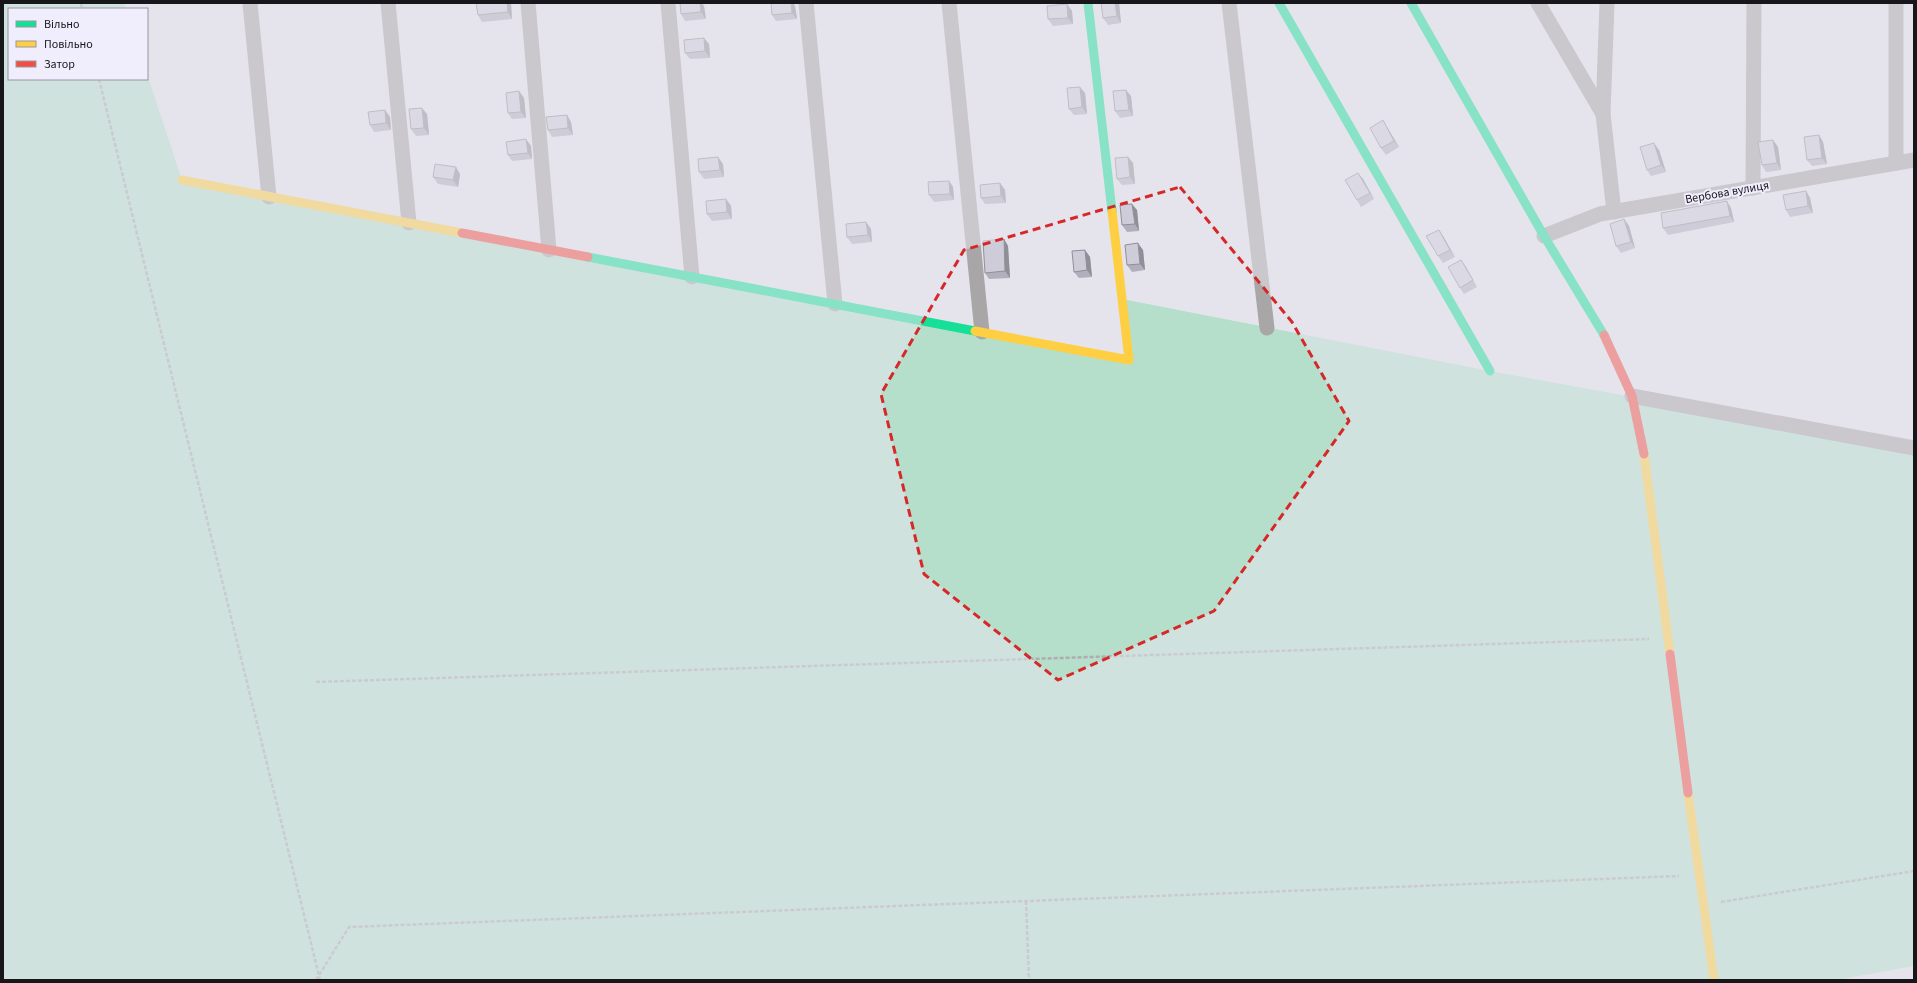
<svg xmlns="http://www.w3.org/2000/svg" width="1917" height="983" font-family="'Source Sans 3',sans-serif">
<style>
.green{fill:#b5dfcb}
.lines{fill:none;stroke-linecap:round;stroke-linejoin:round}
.path{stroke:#aeacaf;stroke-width:2.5;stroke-dasharray:4 2;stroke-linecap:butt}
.street{stroke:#a8a6a6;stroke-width:15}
.fast{stroke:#16e098;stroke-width:9}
.slow{stroke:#ffcf43;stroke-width:9}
.jam{stroke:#f24e42;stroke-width:9}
.wall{fill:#b1afbb}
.shaded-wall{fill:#908f98}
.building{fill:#ceccd9;stroke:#908f98}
.marked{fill:none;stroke:#d62828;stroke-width:3;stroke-dasharray:8 5;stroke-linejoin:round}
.labels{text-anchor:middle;stroke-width:4;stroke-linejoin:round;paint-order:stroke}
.street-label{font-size:12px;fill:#17161b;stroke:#f0edfd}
</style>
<rect width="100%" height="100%" fill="#e5e4ec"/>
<path class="green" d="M3,3H124L126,9H9V79H147V74L182,180L1128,360L1122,299L1490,371L1914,448V966L1837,980H3Z"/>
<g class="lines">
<g class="path">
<path d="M81,3L82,9"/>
<path d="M99,79L320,980"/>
<path d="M316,682L1649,639"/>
<path d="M1026,901L1029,980"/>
<path d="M1721,902L1914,871"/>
<path d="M316,980L349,927L1679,876"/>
</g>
<g class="street">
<path d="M250,3L269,197"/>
<path d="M388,3L409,223"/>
<path d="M528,3L549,250"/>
<path d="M668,3L692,277"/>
<path d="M806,3L835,304"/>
<path d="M949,3L982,332"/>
<path d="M1229,3L1267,328"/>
<path d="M1538,3L1603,114"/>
<path d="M1607,3L1603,114L1614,212"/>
<path d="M1896,163V3"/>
<path d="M1753,188L1754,3"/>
<path d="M1544,236L1600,214L1914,160"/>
<path d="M1632,396L1914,448"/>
</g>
<g class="fast">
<path d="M1088,3L1112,211"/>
<path d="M1279,3L1490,371"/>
<path d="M1411,3L1544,236L1604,335"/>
<path d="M588,257L975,331"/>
</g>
<g class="slow">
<path d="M182,180L462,233"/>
<path d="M975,331L1129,360L1112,211"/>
<path d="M1644,454L1670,654"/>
<path d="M1688,793L1714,980"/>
</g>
<g class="jam">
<path d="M462,233L588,257"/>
<path d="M1604,335L1632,396L1644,454"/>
<path d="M1670,654L1688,793"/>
</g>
</g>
<g class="wall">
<path d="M476,3H511L512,19L482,22L478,15Z"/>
<path d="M771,3H793L795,6L797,19L776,21L772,15Z"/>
<path d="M1119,3L1121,23L1108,25L1103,18Z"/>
<path d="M1067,4L1072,11L1073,24L1053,26L1048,19Z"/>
<path d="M704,6L706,19L685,21L681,14Z"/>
<path d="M709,44L710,58L690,59L685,53Z"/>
<path d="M519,91L524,98L526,118L512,119L508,113Z"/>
<path d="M1085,93L1087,114L1074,115L1069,109Z"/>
<path d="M1131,96L1133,116L1120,118L1115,111Z"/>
<path d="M385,110L390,117L391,130L374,132L370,125Z"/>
<path d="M427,114L429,135L416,136L411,129Z"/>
<path d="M567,115L571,122L573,135L552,137L548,130Z"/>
<path d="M1383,120L1387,127L1399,147L1386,155L1381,148Z"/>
<path d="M1819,135L1823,142L1827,164L1812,166L1807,160Z"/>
<path d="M1773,140L1778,147L1781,170L1766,172L1762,165Z"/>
<path d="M531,146L532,159L512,161L508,155Z"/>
<path d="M1659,150L1666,172L1651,176L1647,170Z"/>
<path d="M1128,157L1133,163L1135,184L1122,185L1117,179Z"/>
<path d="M723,164L724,177L704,179L699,172Z"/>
<path d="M460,174L458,187L438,184L433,177Z"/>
<path d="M1363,179L1374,199L1361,207L1357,200Z"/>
<path d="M949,181L953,187L954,200L934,202L929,195Z"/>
<path d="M1000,183L1005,190L1006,203L985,204L981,198Z"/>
<path d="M1806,191L1810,198L1813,213L1790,217L1786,210Z"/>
<path d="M726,199L731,206L732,219L712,221L707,214Z"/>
<path d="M1731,208L1734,222L1668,235L1663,228Z"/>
<path d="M1137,210L1139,231L1127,232L1122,225Z"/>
<path d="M1624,219L1629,226L1635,248L1621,253L1616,246Z"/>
<path d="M866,222L871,229L872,242L852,244L847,237Z"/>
<path d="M1439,230L1443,236L1455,257L1443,263L1438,256Z"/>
<path d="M1004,239L1008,246L1010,278L989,279L985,273Z"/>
<path d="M1085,250L1090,257L1092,277L1079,278L1074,272Z"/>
<path d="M1143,250L1145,270L1132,272L1127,265Z"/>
<path d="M1461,260L1466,267L1477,287L1464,294L1460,288Z"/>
</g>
<g class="shaded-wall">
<path d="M507,3H511L512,19L508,12Z"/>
<path d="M700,3H702L704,6L706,19L701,12Z"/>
<path d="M791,3H793L795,6L797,19L792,13Z"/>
<path d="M1115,3H1119L1121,23L1117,16Z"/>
<path d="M1067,4L1072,11L1073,24L1068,18Z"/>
<path d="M704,38L709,44L710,58L705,51Z"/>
<path d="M1080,87L1085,93L1087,114L1082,107Z"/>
<path d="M1126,90L1131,96L1133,116L1129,110Z"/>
<path d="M519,91L524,98L526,118L521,112Z"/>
<path d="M422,108L427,114L429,135L424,128Z"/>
<path d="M385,110L390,117L391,130L386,123Z"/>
<path d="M567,115L571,122L573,135L568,128Z"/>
<path d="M1383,120L1387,127L1399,147L1394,141Z"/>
<path d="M1819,135L1823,142L1827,164L1822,158Z"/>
<path d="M526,139L531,146L532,159L528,153Z"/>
<path d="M1773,140L1778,147L1781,170L1777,163Z"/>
<path d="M1654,143L1659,150L1666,172L1661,165Z"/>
<path d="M718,157L723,164L724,177L720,170Z"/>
<path d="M1128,157L1133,163L1135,184L1130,177Z"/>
<path d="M456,167L460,174L458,187L453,180Z"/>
<path d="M1358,173L1363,179L1374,199L1370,193Z"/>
<path d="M949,181L953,187L954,200L950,194Z"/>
<path d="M1000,183L1005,190L1006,203L1001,196Z"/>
<path d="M1806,191L1810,198L1813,213L1808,206Z"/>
<path d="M726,199L731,206L732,219L727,212Z"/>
<path d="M1727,201L1731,208L1734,222L1730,216Z"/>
<path d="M1132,204L1137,210L1139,231L1135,224Z"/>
<path d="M1624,219L1629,226L1635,248L1631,242Z"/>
<path d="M866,222L871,229L872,242L868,235Z"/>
<path d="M1439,230L1443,236L1455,257L1450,250Z"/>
<path d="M1004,239L1008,246L1010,278L1005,271Z"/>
<path d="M1138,243L1143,250L1145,270L1140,264Z"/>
<path d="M1085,250L1090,257L1092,277L1087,270Z"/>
<path d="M1461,260L1466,267L1477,287L1473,280Z"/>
</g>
<g class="building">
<path d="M476,3H507L508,12L478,15Z"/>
<path d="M680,3H700L701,12L681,14Z"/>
<path d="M771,3H791L792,13L772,15Z"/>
<path d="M1101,3H1115L1117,16L1103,18Z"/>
<path d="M1067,4L1068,18L1048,19L1047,6Z"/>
<path d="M704,38L705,51L685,53L684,40Z"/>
<path d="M1080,87L1082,107L1069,109L1067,88Z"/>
<path d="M1126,90L1129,110L1115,111L1113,91Z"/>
<path d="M519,91L521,112L508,113L506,93Z"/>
<path d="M422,108L424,128L411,129L409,109Z"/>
<path d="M385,110L386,123L370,125L368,112Z"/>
<path d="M567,115L568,128L548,130L546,117Z"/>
<path d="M1383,120L1394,141L1381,148L1370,128Z"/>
<path d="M1819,135L1822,158L1807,160L1804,137Z"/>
<path d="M526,139L528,153L508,155L506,142Z"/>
<path d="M1773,140L1777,163L1762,165L1758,142Z"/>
<path d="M1654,143L1661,165L1647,170L1640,147Z"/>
<path d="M718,157L720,170L699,172L698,159Z"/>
<path d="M1128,157L1130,177L1117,179L1115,158Z"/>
<path d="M435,164L456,167L453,180L433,177Z"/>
<path d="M1358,173L1370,193L1357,200L1345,180Z"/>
<path d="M949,181L950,194L929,195L928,182Z"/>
<path d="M1000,183L1001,196L981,198L980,185Z"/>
<path d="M1806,191L1808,206L1786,210L1783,195Z"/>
<path d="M726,199L727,212L707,214L706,201Z"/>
<path d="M1727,201L1730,216L1663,228L1661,213Z"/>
<path d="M1132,204L1135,224L1122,225L1120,205Z"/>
<path d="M1624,219L1631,242L1616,246L1610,224Z"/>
<path d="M866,222L868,235L847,237L846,224Z"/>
<path d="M1439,230L1450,250L1438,256L1426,236Z"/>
<path d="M1004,239L1005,271L985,273L983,241Z"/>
<path d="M1138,243L1140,264L1127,265L1125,245Z"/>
<path d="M1085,250L1087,270L1074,272L1072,251Z"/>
<path d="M1461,260L1473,280L1460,288L1448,267Z"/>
</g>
<path d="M0 0H1917V983H0ZM1180,187L1292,322L1349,421L1214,611L1058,680L924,574L881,394L964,250Z" fill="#e5e4ec" fill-opacity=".55" fill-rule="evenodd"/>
<path class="marked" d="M1180,187L1292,322L1349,421L1214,611L1058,680L924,574L881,394L964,250Z"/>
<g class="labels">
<g class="street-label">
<text transform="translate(1727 192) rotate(-10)" y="4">Вербова вулиця</text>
</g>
</g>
<rect width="1917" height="983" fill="none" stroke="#17161b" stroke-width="8"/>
<rect x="8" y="8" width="140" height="72" fill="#f0edfd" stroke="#9997a3"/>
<rect x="16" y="21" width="20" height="6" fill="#16e098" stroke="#9997a3"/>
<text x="44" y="28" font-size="12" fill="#17161b">Вільно</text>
<rect x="16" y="41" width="20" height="6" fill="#ffcf43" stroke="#9997a3"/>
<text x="44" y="48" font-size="12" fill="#17161b">Повільно</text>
<rect x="16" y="61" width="20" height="6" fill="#f24e42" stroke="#9997a3"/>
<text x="44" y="68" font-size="12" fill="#17161b">Затор</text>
</svg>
